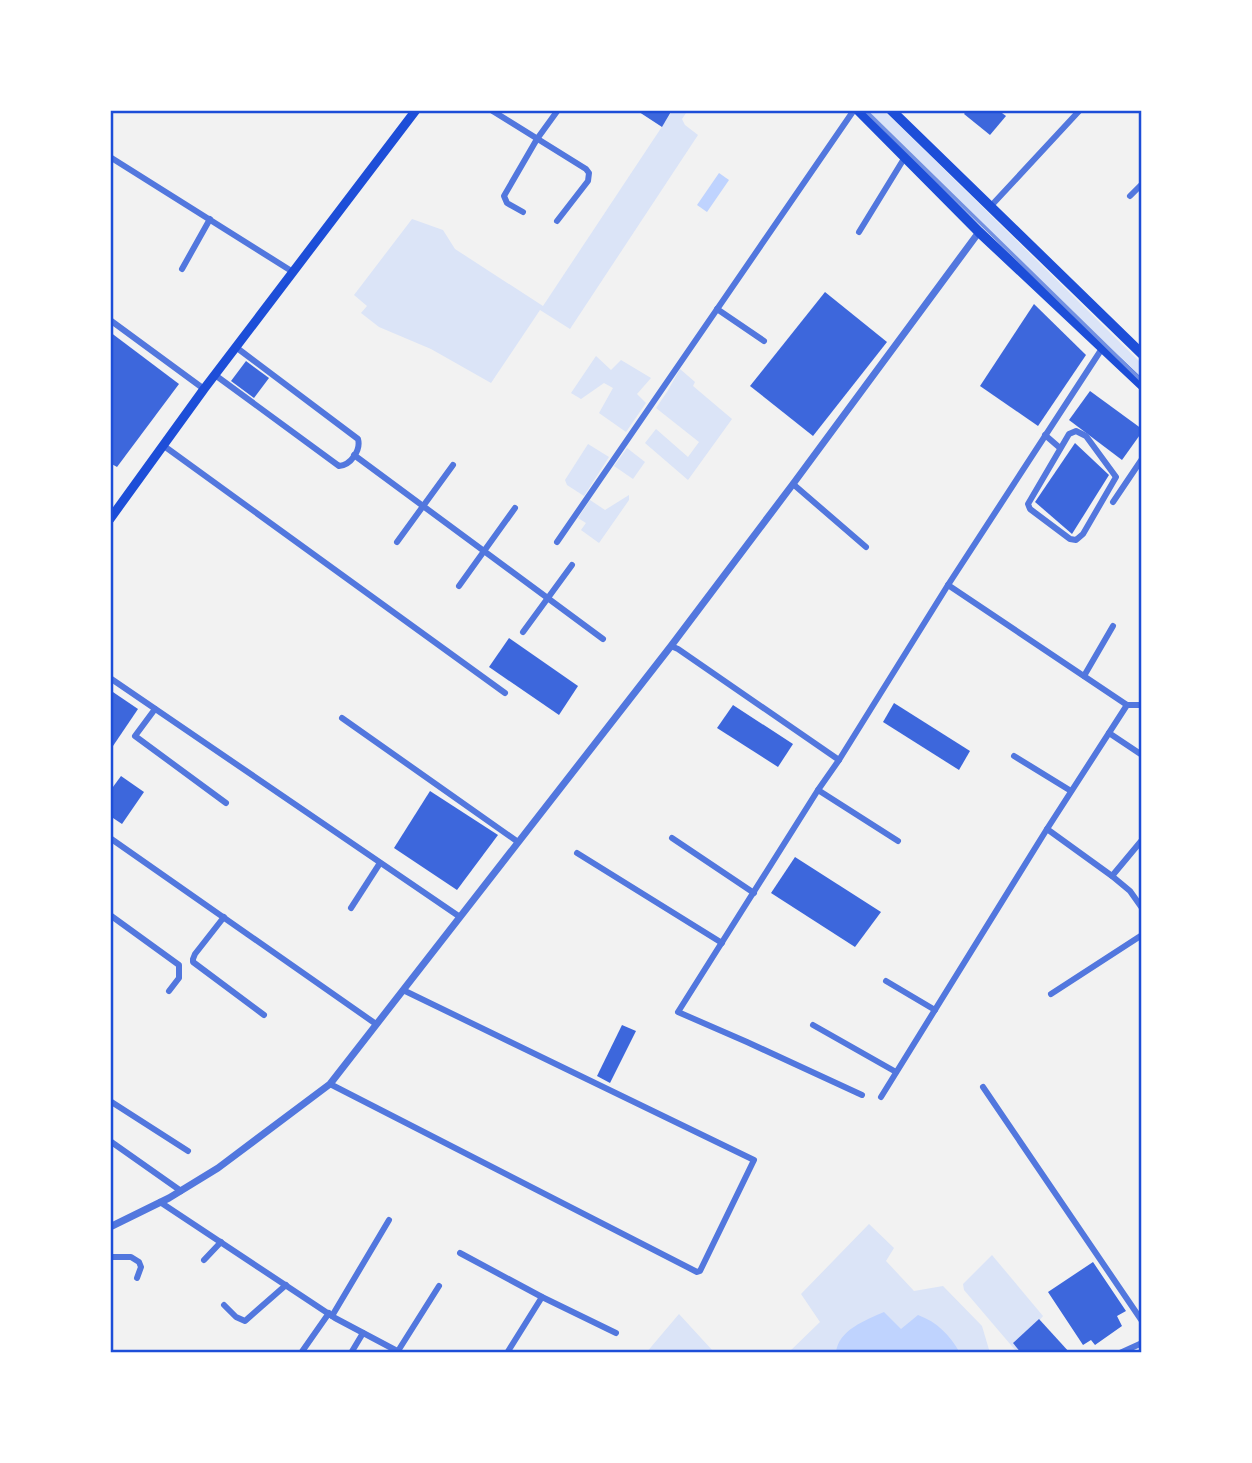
<svg xmlns="http://www.w3.org/2000/svg" width="1252" height="1463" font-family="'Roboto Condensed',sans-serif">
<style>
.green{fill:#dbe4f7}
.water{fill:#bfd3fe}
.building{fill:#3d67dc}
.lines{fill:none;stroke-linecap:round;stroke-linejoin:round}
.minor{stroke:#5277de;stroke-width:6}
.tertiary{stroke:#5277de;stroke-width:7}
.secondary{stroke:#1d4ed8;stroke-width:9}
.primary{stroke:#1d4ed8;stroke-width:10}
.rail{stroke:#7290e2;stroke-width:3.5}
.neatline{fill:none;stroke:#1d4ed8;stroke-width:2.5}
</style>
<rect width="100%" height="100%" fill="#f2f2f2"/>
<g class="green">
<path d="M673,110H688L682,119L685,125L698,135L570,329L540,310L491,383L431,349L379,327L361,313L367,306L354,295L412,219L443,230L455,249L543,306Z"/>
<path d="M863,110H883L904,130L1142,364V380Z"/>
<path d="M596,356L611,370L621,360L651,378L637,394L646,403L626,432L599,413L613,388L604,383L581,399L571,393Z"/>
<path d="M680,369L695,382L693,386L732,419L688,480L645,443L656,429L688,457L699,442L656,408L667,392Z"/>
<path d="M588,444L609,457L584,496L567,485L565,480Z"/>
<path d="M627,448L645,462L633,479L614,466Z"/>
<path d="M629,495V500L599,543L581,530L586,523L578,518L590,500L605,510Z"/>
<path d="M869,1224L894,1248L886,1261L914,1291L943,1286L982,1326L990,1353H788L820,1322L801,1294Z"/>
<path d="M992,1255L1043,1316L1016,1351L964,1290L963,1284Z"/>
<path d="M679,1314L712,1350L715,1353H646Z"/>
</g>
<g class="water">
<path d="M719,173L729,180L707,212L697,205Z"/>
<path d="M884,1312L901,1329L918,1315C937,1322 950,1335 960,1353H836C838,1330 866,1320 884,1312Z"/>
</g>
<g class="building">
<path d="M636,110H672L662,127Z"/>
<path d="M967,110H998L1006,116L990,135L964,114Z"/>
<path d="M825,292L887,342L813,436L750,386Z"/>
<path d="M1034,304L1086,355L1038,426L980,386Z"/>
<path d="M110,332L179,384L117,467L110,463Z"/>
<path d="M246,361L269,378L254,398L231,381Z"/>
<path d="M1090,391L1142,429V432L1122,460L1069,420Z"/>
<path d="M1075,443L1109,475L1072,534L1035,502Z"/>
<path d="M509,638L578,686L559,715L489,667Z"/>
<path d="M110,690L138,709L113,746L110,744Z"/>
<path d="M894,703L970,751L959,770L883,722Z"/>
<path d="M733,705L793,744L778,767L717,728Z"/>
<path d="M121,776L144,792L122,824L110,816V791Z"/>
<path d="M430,791L498,835L457,890L394,848Z"/>
<path d="M795,857L881,912L855,947L771,893Z"/>
<path d="M622,1025L636,1031L610,1083L597,1076Z"/>
<path d="M1093,1262L1126,1311L1117,1316L1122,1326L1095,1345L1091,1340L1083,1345L1048,1292Z"/>
<path d="M1039,1319L1070,1353H1021L1013,1343Z"/>
</g>
<g class="lines">
<g class="minor">
<path d="M491,110L586,169L589,173L588,181L557,221"/>
<path d="M110,157L293,272"/>
<path d="M1130,196L1142,184"/>
<path d="M990,207L1080,110"/>
<path d="M523,212L507,203L504,196L537,139L558,110"/>
<path d="M859,232L905,157"/>
<path d="M182,269L210,219"/>
<path d="M717,309L764,341"/>
<path d="M110,320L204,389"/>
<path d="M215,375L339,466C351,465 361,450 358,439L237,348"/>
<path d="M1076,431L1086,436L1116,477L1083,534L1076,540L1070,539L1030,509L1028,504L1069,434Z"/>
<path d="M1045,435L1060,448"/>
<path d="M164,446L505,693"/>
<path d="M354,455L603,639"/>
<path d="M793,484L866,547"/>
<path d="M1113,502L1142,459"/>
<path d="M397,542L453,465"/>
<path d="M557,542L854,110"/>
<path d="M948,585L1127,705"/>
<path d="M459,586L515,508"/>
<path d="M523,632L572,565"/>
<path d="M671,646L678,649L839,760"/>
<path d="M1084,676L1113,626"/>
<path d="M110,678L460,917"/>
<path d="M1127,705H1142"/>
<path d="M155,709L135,736L226,803"/>
<path d="M342,718L518,842"/>
<path d="M1109,733L1142,755"/>
<path d="M1014,756L1071,791"/>
<path d="M818,790L898,841"/>
<path d="M1047,829L1112,876L1130,891L1142,908"/>
<path d="M110,838L376,1024"/>
<path d="M672,838L754,893"/>
<path d="M577,853L722,943"/>
<path d="M1112,876L1142,840"/>
<path d="M351,908L380,863"/>
<path d="M110,915L179,965V978L169,991"/>
<path d="M224,917L195,954L193,959V962L264,1015"/>
<path d="M886,981L935,1010"/>
<path d="M1051,994L1142,935"/>
<path d="M813,1025L896,1072"/>
<path d="M330,1084L697,1272L700,1271L754,1160L403,990"/>
<path d="M983,1087L1142,1321"/>
<path d="M862,1095L747,1042L678,1012L818,790L839,760L948,585L1103,347"/>
<path d="M881,1097L1047,829L1127,705"/>
<path d="M110,1101L188,1151"/>
<path d="M110,1141L181,1191"/>
<path d="M160,1202L335,1318L401,1353"/>
<path d="M460,1253L542,1297L616,1333"/>
<path d="M110,1257H131L139,1262L141,1267L137,1278"/>
<path d="M204,1260L221,1242"/>
<path d="M224,1305L236,1317L245,1321L286,1285"/>
<path d="M332,1316L389,1220"/>
<path d="M398,1351L439,1286"/>
<path d="M301,1353L329,1313"/>
<path d="M351,1353L363,1333"/>
<path d="M507,1353L542,1297"/>
<path d="M1120,1353L1142,1343"/>
</g>
<path class="tertiary" d="M110,1227L169,1198L218,1168L330,1084L671,646L793,484L979,232"/>
<path class="secondary" d="M110,519L204,389L416,110"/>
<g class="primary">
<path d="M858,110L979,232L1142,385"/>
<path d="M891,110L1142,354"/>
</g>
<path class="rail" d="M865,110L1142,381"/>
</g>
<rect width="1252" height="1463" fill="none" stroke="#ffffff" stroke-width="224"/>
<rect x="112" y="112" width="1028" height="1239" class="neatline"/>
</svg>
